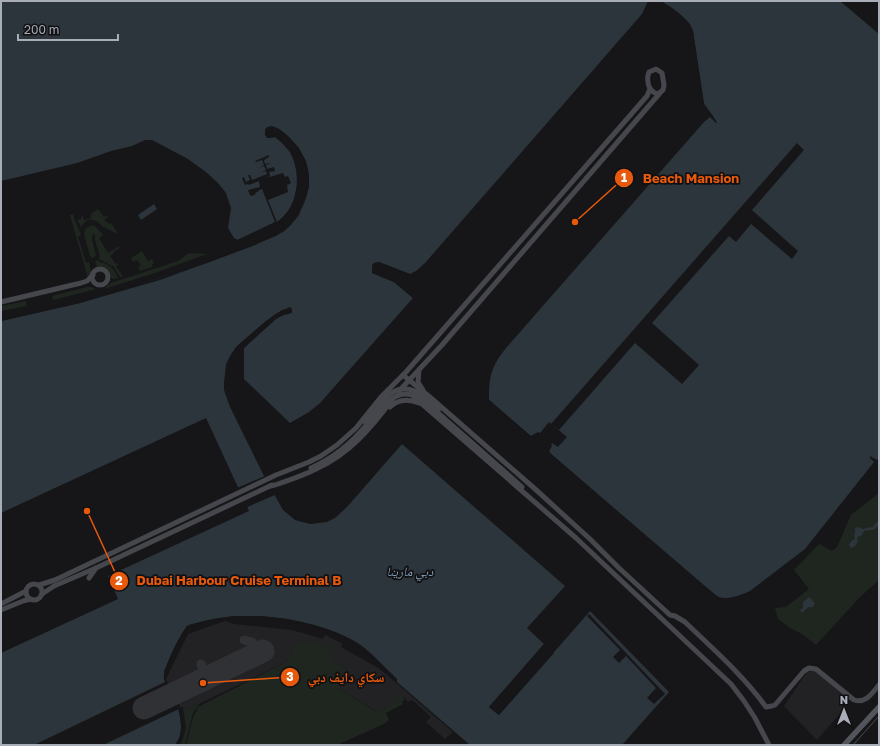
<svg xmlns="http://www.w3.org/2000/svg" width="880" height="746" font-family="'Golos Text','Noto Naskh Arabic',sans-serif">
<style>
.built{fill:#222225}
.green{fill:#1e261f}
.water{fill:#2c353c}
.pier{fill:#161618}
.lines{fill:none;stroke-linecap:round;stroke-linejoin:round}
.taxiway{stroke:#303135;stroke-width:9}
.runway{stroke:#303135;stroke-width:23}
.secondary{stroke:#45474d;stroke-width:5}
.primary{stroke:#53555c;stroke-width:5.5}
.tram{stroke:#4a4c52;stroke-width:1}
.secondary-bridge{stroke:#45474d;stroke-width:5}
.labels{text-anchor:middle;stroke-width:3.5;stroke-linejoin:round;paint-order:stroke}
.water-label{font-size:13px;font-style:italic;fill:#7f9bb3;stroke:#111113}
.leader{fill:none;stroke:#e8590c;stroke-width:1.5}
.callout-dot{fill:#e8590c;stroke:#111113;stroke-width:1.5}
.mark-label{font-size:12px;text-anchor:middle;font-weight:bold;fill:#fff}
.callout-label{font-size:13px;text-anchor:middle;font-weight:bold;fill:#e8590c;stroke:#111113;stroke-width:3.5;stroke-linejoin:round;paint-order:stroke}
</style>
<rect width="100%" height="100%" fill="#161618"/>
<g class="built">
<path d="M225,621L234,624L292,630L323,639L325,635L343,644L341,647L380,669L453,732L445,739L426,722L431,717L412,700L408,702L404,697L384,711H376L341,690L340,685L348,670L331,659L329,654L331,647L297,644L286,662L186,710L182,707L104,745H34L165,681L188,634Z"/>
<path d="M815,670L849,698L848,704L817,740L784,706L807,672Z"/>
</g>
<g class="green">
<path d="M98,209L104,217L107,215L108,217L104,220L109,224L111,223L117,232L115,233C111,230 106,229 102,226C97,221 95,219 87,220L81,227L77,220L81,219V217L83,216L84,220L91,218V214Z"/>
<path d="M73,214C75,222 79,228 81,235L78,237L86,263L89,262L91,273L88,278L70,215Z"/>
<path d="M93,225L96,227L103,235L99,238L108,253L119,246L120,248L114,251V253L110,256L115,263L119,264L116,266L123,277H120L114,267L99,259C101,251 94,244 95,236L93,233L92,239L96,255L93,258L90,256L84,234L86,228Z"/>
<path d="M142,251L148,261L152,259L154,263L152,264V267L140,271L138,268L141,265L137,260L133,262L131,258Z"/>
<path d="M189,253L207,254L155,273L104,289L111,283L178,261Z"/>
<path d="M98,260L100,262C109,263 115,270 118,278L112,279C107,270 108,269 97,267L95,261Z"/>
<path d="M87,287H91L96,289L53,300L52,296Z"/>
<path d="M26,301L27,306L1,311V306Z"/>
<path d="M879,493V580L859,598L816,645L802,634L790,628L778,619L775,608L786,607L809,589L794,570L819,544L832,551L837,547L851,515Z"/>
<path d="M309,642L331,647L329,654L331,659L348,670L340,685L341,690L375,711L381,707L384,711L400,695L405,699L402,702L403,704L386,713L389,720L384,724L337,745H186L193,718L198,707L286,662L297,644Z"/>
<path d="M200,703L193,713L185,745H181L186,728L183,708L186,710Z"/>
</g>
<g class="water">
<path d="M1,1H648L642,14L425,263L416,271L410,274L379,262L374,263L372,273L394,282L413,298L320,403L309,412L290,423L244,379V348C255,337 273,315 289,314L292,309L282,310L266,321L237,346L230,356L226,364L224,383V390L230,407L263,474L283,510L295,520L310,524L327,522L335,518L347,507L402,444L565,586L527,628L544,644L489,707L499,715L590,611L669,692L622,745H470L397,682V679C384,667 371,651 356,642C316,619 253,610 208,620C201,622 193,623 187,626C180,634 162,670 164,679C165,683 168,687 170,690C178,707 188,728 175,745H1V653L118,599L108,576L249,511L206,418L1,513V321L80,303L207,263L276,236C301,221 317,187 305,159C301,150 276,116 265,130L267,138L275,137C281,141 286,146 290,152C301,172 299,203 282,218C270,229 252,234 238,240L234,238L228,228L231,208L226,193L218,183L206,172L188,159L152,140H145L132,146L111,151L77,163L1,181Z"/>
<path d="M661,1H840L879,34V458L877,460L870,456V458L874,462L805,549L750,591C741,595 729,600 719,597C715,595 710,590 706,587L550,453L549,449L552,443L558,447L567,437L549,422L540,433L531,436L489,400C489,376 491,367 506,348L704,122L710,117L716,123L717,122L704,104L693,31C689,18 672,8 661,1Z"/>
<path d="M154,204L157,209L141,220L138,215Z"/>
<path d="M879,520C879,529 873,531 865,530L861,536L857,537C859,542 856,547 851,548L849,545L851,541L855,539L854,535L855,534V528L858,527L863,529L870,527L872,528Z"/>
<path d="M809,597L815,603L813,607H808L802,613L800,610L803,608V602Z"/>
</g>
<g class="pier">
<path d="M659,1L672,8L690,24L693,31L704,104L713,116L717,123L709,116L711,115L702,105L691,31L689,25Z"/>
<path d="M272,126L279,129L289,137L299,148L305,160L308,172L309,187L299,215L290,226L283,232L253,246L160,280L80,303L1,321V319L79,301L160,278L253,244L282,230L289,224L297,214L307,187L306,173L304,161L297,149L288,138L278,131L272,128L268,129L267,134L268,136L276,135L283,141L292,151L297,163L299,174V186L296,199L290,211L284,219L278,223L254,236L238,242L235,241L275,222L262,189L259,190V191L255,193L256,194L252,196L250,195L248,190L260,187L259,181L249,185L248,184L245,185L242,178L244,177L246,182L250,180L248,175H250L252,180L267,174L266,171L261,172L266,170L264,166L259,168L264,165L262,160L256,162L255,161L269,155V157L264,160L265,164L271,163L266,165L267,169L274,167L275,171L269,172L270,176L266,178L283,173L285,177L288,176L291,183L287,185L288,192L268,200L277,222L282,218L289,210L294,199L297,186V174L295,163L290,152L282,143L275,137L267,138L265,135V130L267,127Z"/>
<path d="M797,143L804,150L752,210L798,251L792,259L751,224L736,242L729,236L652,323L699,365L682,384L635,343L559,430L551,424Z"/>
<path d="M379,262L412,275L409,276L379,264L375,265L373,269L375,272L389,277L401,285L414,297L413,298L394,282L372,273V265L374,263Z"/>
<path d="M290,307L292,309V313L285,314L276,319L244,348L242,347L274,317L284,312H290V310L283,312L273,318L240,346H237L230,356L238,346L266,321L277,313Z"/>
<path d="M487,398L529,435L531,436L538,432L540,433L534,438H531L528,436L487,401Z"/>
<path d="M551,444L552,446L549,451L550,453L626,519L720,599L717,598L705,589L668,558L548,454L547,449Z"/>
<path d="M265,476L275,495L245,508L237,488Z"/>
<path d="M589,614L665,694L654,704L647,698L656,688L626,656L619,663L613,657L620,650L587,616Z"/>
<path d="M233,616H261L288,619L330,631L357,643L367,651L397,679V682L366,652L355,644L329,633L301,624L276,620L248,618L225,619L188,628L175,651L166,672V679L181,708L183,718V733L178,745H175L180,737L181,727L179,709L103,745H34L165,682L164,671L174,650L187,626L214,619Z"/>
<path d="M544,644L546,645L492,706L499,713L553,652L554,653L499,715L489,707Z"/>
</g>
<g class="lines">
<g class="taxiway">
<path d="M244,640L252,642L257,647L258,652"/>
<path d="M242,661C246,655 250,648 258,650L260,653L258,655L248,658"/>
<path d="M201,664L205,674V678L202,680"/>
</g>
<path class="runway" d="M144,708L263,651"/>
<g class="secondary">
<path d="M656,69L662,73L664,85L663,90L658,94C648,92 646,80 649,72Z"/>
<circle cx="100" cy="277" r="8"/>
<path d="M1,302L81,283L87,281L93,275"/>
<path d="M419,370L418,382L423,390"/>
<path d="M403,375L431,398L534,488L590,539L619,568L670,615L675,616L685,622C713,649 743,675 766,707L772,706L775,705L804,671L809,668L816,669L854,700C866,704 872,693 879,685"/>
<path d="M399,391L442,345L660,93"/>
<path d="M414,397L576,538L731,684L744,701L755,718L769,745"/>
<path d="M390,407C398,399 409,399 419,403"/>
<path d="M436,411L522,487"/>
<path d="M311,468C333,458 352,443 367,424"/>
<path d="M270,486L275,485C290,480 305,475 318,468C350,453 371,428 392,400"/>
<path d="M89,578L96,568"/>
<circle cx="34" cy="592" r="8"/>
<path d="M39,585L55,580L276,475L309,462L321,456L337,445L356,428L381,397L406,372L647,96L650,89"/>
<path d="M42,594L54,586L96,568L272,485"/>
<path d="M1,604L26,591"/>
<path d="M1,610L23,601L31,599"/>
</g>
<path class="primary" d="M844,745L879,707"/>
<path class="tram" d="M853,745L879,716"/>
<g class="secondary-bridge">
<path d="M365,422C391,388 403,374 439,409"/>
<path d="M369,422C394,393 404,382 436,411"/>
</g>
</g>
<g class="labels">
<g class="water-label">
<text x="410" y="576">دبي مارينا</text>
</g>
</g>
<path class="leader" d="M575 222L624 178M87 511L119 581M203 683L290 677"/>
<g class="callout-dot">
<circle cx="575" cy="222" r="4"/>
<circle cx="87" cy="511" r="4"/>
<circle cx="203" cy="683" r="4"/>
<circle cx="624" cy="178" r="10"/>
<circle cx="119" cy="581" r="10"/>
<circle cx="290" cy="677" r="10"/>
</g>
<g class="mark-label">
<text x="624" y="182">1</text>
<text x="119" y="585">2</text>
<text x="290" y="681">3</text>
</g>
<g class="callout-label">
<text x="691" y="183">Beach Mansion</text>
<text x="239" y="585">Dubai Harbour Cruise Terminal B</text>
<text x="346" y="682">سكاي دايف دبي</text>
</g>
<rect width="880" height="746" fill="none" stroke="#a8adb8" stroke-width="4"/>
<g transform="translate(844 710)" stroke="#111113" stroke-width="3" paint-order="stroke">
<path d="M0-3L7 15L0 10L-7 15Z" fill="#a8adb8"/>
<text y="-6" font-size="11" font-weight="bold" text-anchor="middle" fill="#a8adb8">N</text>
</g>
<path d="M18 34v6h100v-6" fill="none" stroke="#a8adb8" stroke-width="2"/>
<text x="24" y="34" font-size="12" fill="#a8adb8" stroke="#111113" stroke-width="3" paint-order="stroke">200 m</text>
</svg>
